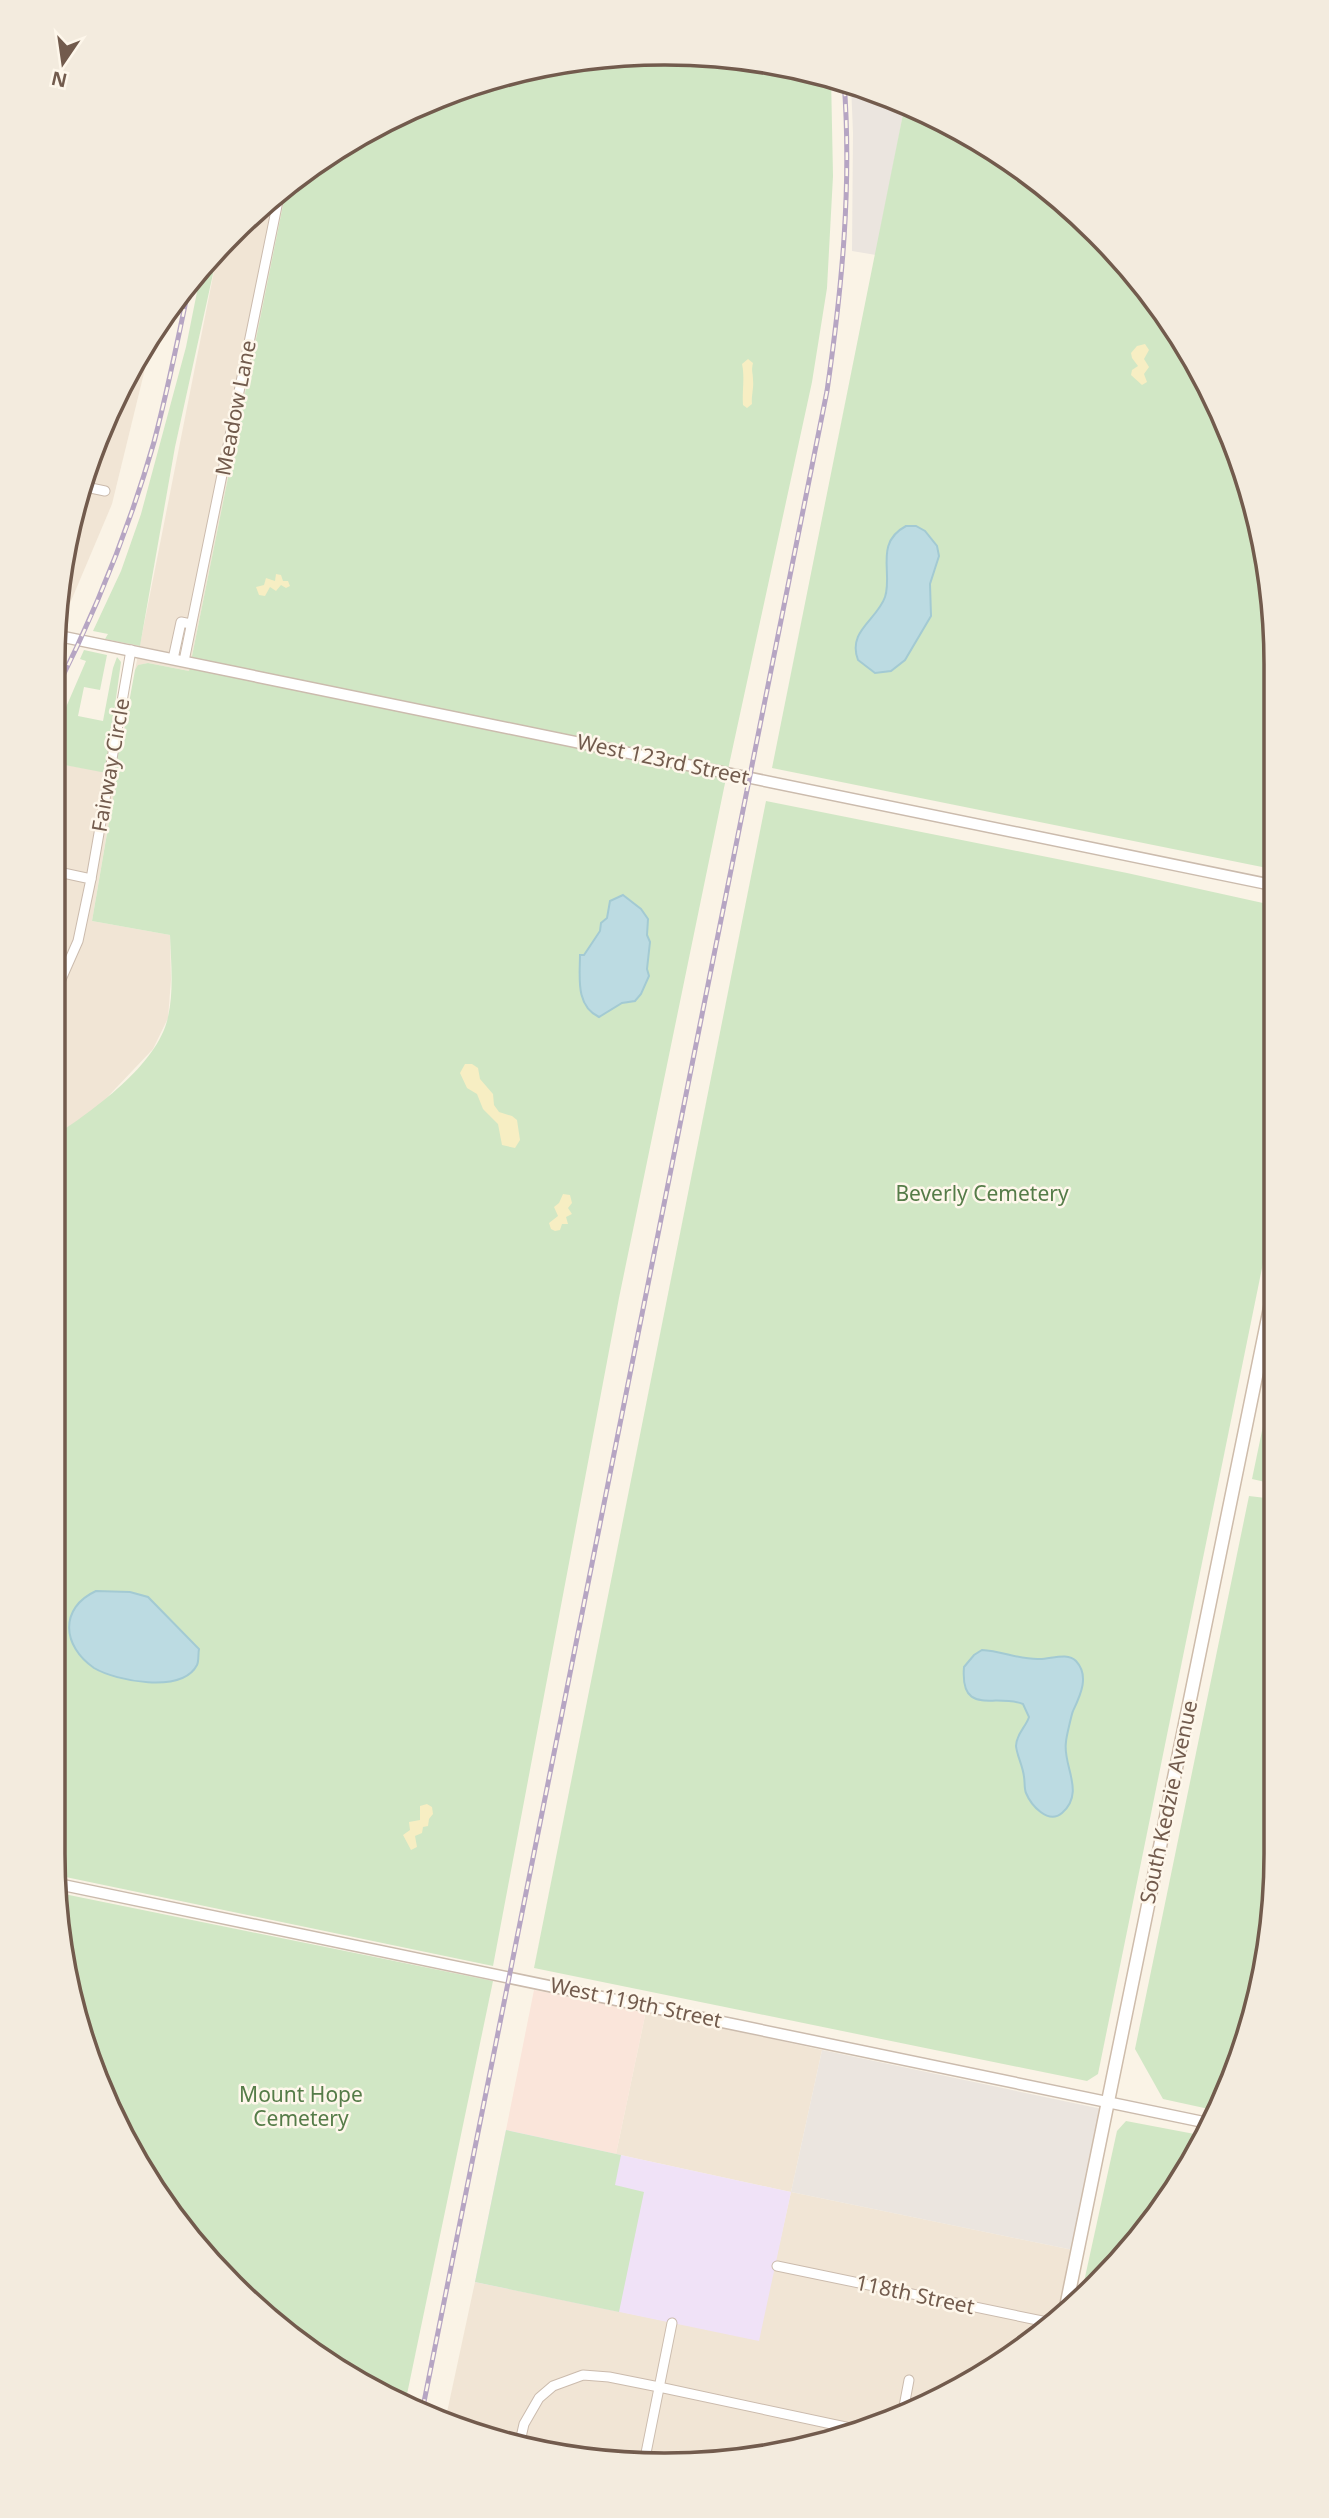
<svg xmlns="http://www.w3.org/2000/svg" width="1329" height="2518" font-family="'Noto Sans',sans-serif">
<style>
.residential{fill:#f1e5d5}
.commercial{fill:#fae5da}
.industrial{fill:#ebe5df}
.education{fill:#f0e2f7}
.green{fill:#d1e7c5}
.sand{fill:#f7eec3}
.water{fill:#bcdbe2;stroke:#a3cad3;stroke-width:2}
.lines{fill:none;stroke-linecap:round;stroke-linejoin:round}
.minor-casing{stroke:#cbbbad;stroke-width:11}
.tertiary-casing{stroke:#cbbbad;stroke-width:13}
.secondary-casing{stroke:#cebcab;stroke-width:15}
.minor{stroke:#fff;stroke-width:9}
.tertiary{stroke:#fff;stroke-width:10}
.secondary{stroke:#fff;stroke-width:12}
.rail-casing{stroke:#b6a5c3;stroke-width:5}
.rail{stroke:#fef7eb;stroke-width:2.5;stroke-dasharray:8;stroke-linecap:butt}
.labels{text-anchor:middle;stroke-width:5;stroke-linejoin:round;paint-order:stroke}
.street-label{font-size:21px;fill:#725b4d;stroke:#fef7eb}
.park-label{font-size:21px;fill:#557c48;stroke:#fef7eb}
.rim{fill:none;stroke:#725b4d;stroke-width:3.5}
</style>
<rect width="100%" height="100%" fill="#faf3e6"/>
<g class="residential">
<path d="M287,185L189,671L148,663L139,665L135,670L218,251L261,204Z"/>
<path d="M152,336H153L112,504L60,627L54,625L73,506L116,393Z"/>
<path d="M54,763L117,774L92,921L170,935L171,980L168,1018L153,1049L96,1109L53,1137Z"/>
<path d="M646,2011L822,2050L791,2192L1073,2250L1059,2318L1004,2363L899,2419L705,2464L506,2445L446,2417L475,2282L758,2340L791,2192L616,2154Z"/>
</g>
<path class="commercial" d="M534,1990L646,2011L616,2154L506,2130Z"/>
<g class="industrial">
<path d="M851,84L905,104L876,255L852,251L853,133Z"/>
<path d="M822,2050L1102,2109L1073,2250L791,2192Z"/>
</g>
<path class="education" d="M506,2130L791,2192L759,2341L475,2282Z"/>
<g class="green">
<path d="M705,54L831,76L833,176L827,288L812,382L724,788L619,1298L493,1966L56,1875L53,1853V1137C92,1111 158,1065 168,1017C174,991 171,962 170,935L92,921L117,775L54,763V735L86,661L80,659L84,650L107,655L100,690L84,687L78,716L103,721L113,668L117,657L121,662L112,727L124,730L135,670L138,665L148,663L189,671L287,185L359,134L468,85L585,58Z"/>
<path d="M905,104L936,116L1068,204L1150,292L1230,431L1271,584L1272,869L772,768Z"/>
<path d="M218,251L175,447L140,646L105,639L108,634L93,631L121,571L141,514L186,347L202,267Z"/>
<path d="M766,801L1127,873L1272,905L1273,1214L1098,2074L1087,2081L534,1968Z"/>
<path d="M1274,1373V1484L1252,1479Z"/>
<path d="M1249,1496L1274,1499L1275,1893L1256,2012L1218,2111L1163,2099L1135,2049Z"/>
<path d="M59,1893L493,1981L406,2399L325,2363L179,2226L85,2051Z"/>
<path d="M1126,2121L1205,2136L1097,2287L1080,2300L1117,2131Z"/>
<path d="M506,2130L621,2155L615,2185L644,2192L619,2312L475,2282Z"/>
</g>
<g class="sand">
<path d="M1145,344L1149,350L1144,359L1149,367L1144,374L1147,382L1142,385L1131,375L1132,370L1138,366L1132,358L1131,353L1137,346Z"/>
<path d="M748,359L753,363C751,371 753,372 753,380C754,388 751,396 752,404L747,408L743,405C742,391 745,377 742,364Z"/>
<path d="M276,574L281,575L283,581H288L290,586L286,588L281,585L276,591L270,587L265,596L259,595L256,587L264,585L266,578L275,581Z"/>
<path d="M465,1064H472L478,1068L480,1079L493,1094L494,1105L499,1112L512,1116L517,1120L520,1140L515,1148L502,1145L498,1124L483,1109L477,1094L467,1088L460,1073Z"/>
<path d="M563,1194L570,1195L572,1203L568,1208L572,1214L566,1217L568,1224H562L560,1230L555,1231L551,1229L549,1223L558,1216L554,1207L559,1203Z"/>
<path d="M427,1804L432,1807L433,1814L429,1819L428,1826L423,1827L422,1833L415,1836L417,1847L411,1850L403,1835L410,1830L409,1822L420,1820V1806Z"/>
</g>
<g class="water">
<path d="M906,526H916L925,531L937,546L939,556L930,584L931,616L905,660L891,671L875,673L858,660C847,631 877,620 885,597C893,573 874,543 906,526Z"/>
<path d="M623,895L641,909L648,919L647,935L650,942L647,969L649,976L641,994L635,1001L622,1003L599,1017C575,1006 580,976 580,955H584L600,931L601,923L607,918L610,901Z"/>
<path d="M96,1591L130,1592L148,1597L199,1649C198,1654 199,1661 197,1665C182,1694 116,1681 94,1668C62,1646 59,1608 96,1591Z"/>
<path d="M982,1650C1002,1651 1020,1660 1040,1659C1051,1659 1068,1652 1076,1661C1090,1676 1080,1696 1073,1711C1072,1713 1066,1738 1066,1742C1062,1765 1086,1792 1062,1813C1048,1825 1031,1805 1026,1793C1024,1788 1025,1782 1024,1777C1023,1766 1017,1756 1016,1746C1016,1734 1026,1727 1029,1717L1023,1704C995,1693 960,1717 964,1667L974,1655Z"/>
</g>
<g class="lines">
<g class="minor-casing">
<g id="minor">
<path d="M81,486L105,491"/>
<path d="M173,659L181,622L191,624"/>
<path d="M184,661L280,191"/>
<path d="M91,879L131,650"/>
<path d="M53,1004L55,993L78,941L91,879L54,871"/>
<path d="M777,2266L1052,2323"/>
<path d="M902,2417L909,2380"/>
<path d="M519,2446L524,2424L539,2398L553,2386L583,2375L609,2377L659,2387L855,2429"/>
<path d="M645,2458L672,2323"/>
</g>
</g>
<g class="tertiary-casing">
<g id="tertiary">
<path d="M54,635L1272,885"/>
<path d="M58,1884L1213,2124"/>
</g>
</g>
<g class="secondary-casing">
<path id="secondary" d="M1065,2312L1273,1293"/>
</g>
<use href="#minor" class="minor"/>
<use href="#tertiary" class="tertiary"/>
<use href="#secondary" class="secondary"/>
<g class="rail-casing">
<g id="rail">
<path d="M54,694C95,613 129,529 154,442C168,389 179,335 190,281"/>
<path d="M423,2407L827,391C842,288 852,185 844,81"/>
</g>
</g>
<use href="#rail" class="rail"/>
</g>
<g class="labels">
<g class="street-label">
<text transform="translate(236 408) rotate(-79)" y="7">Meadow Lane</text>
<text transform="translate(663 760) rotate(12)" y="7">West 123rd Street</text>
<text transform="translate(111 765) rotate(-80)" y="7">Fairway Circle</text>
<text transform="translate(1169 1802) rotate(-78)" y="7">South Kedzie Avenue</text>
<text transform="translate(636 2003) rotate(12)" y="7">West 119th Street</text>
<text transform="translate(915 2295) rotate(12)" y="7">118th Street</text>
</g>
<g class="park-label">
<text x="982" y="1201">Beverly Cemetery</text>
<text x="301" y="2102">Mount Hope<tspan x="301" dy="24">Cemetery</tspan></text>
</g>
</g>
<path d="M0 0H1329V2518H0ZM664 65H665A599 599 0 0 1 1264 664V1854A599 599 0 0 1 665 2453H664A599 599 0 0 1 65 1854V664A599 599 0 0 1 664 65Z" fill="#f3ebde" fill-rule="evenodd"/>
<path class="rim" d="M664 65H665A599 599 0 0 1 1264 664V1854A599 599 0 0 1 665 2453H664A599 599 0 0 1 65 1854V664A599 599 0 0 1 664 65Z"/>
<g transform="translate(63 63) rotate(193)" stroke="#fef7eb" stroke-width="5" paint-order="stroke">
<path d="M0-5L12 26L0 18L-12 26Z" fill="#725b4d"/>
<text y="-10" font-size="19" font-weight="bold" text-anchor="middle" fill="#725b4d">N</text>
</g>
</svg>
